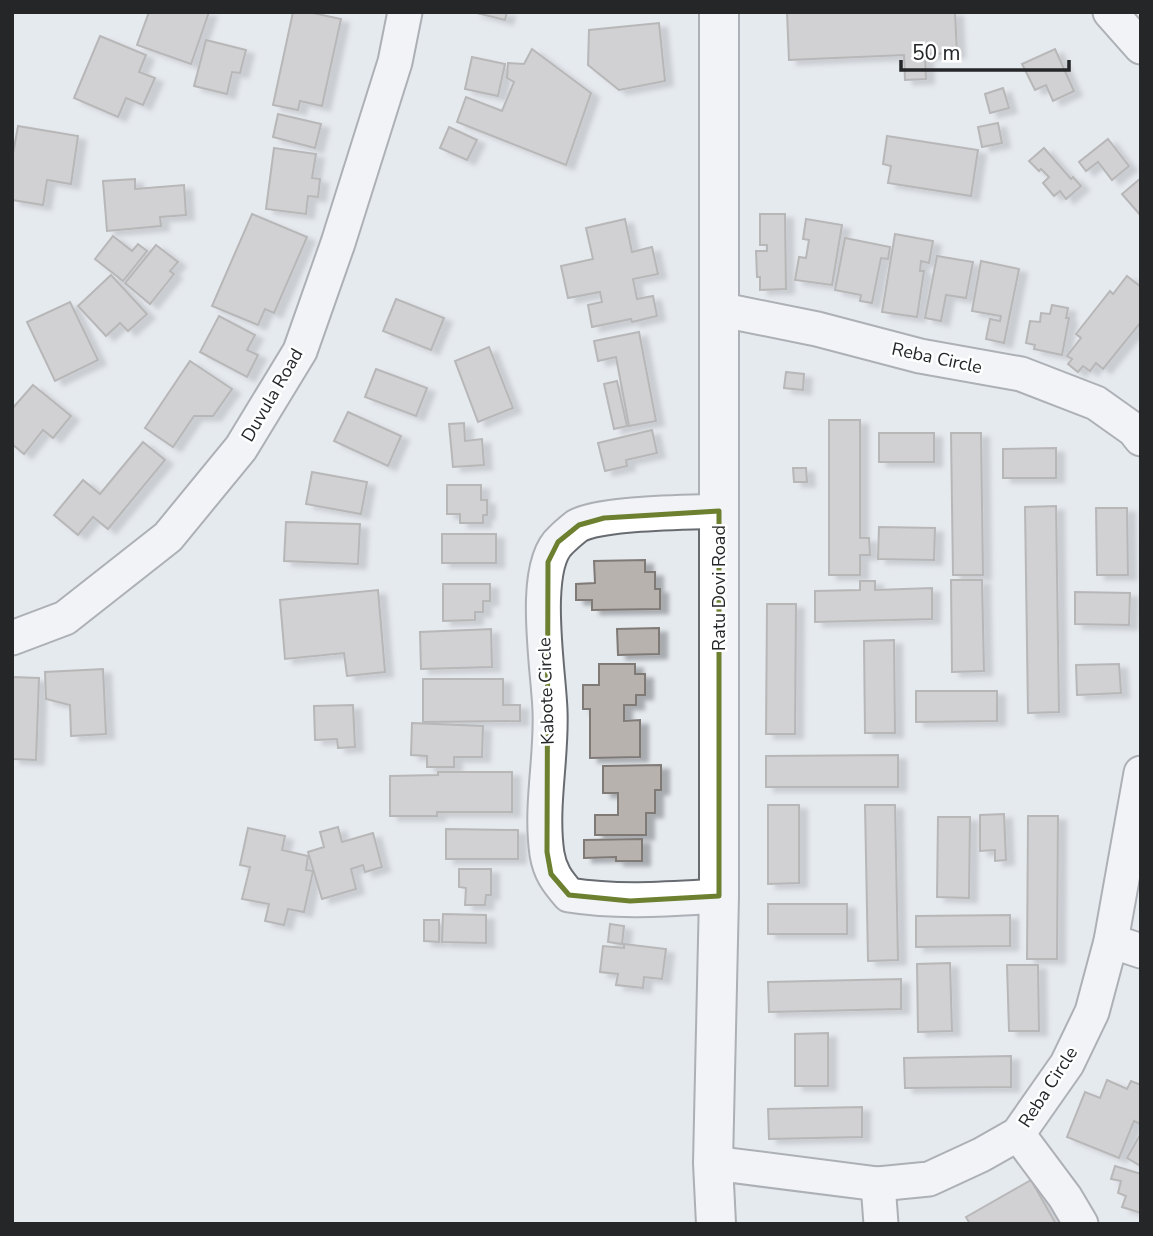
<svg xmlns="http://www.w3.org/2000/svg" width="1153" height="1236" font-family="'Nunito Sans',sans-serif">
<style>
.building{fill:#b8b2af;stroke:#807a77;stroke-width:2;filter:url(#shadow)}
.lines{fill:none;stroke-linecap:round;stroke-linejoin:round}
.minor-casing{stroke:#686c71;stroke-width:37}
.major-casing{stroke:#686c71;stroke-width:42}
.minor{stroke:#fff;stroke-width:33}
.major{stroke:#fff;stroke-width:38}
.marked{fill:none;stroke:#6c8030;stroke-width:5;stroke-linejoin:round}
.labels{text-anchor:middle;stroke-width:5;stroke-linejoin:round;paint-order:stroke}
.street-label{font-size:18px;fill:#242628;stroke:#fff}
</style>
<defs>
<filter id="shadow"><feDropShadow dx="8" dy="4.5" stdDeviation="2" flood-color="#0004"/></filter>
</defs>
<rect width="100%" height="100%" fill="#e5eaef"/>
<g class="building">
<path d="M149,12H209L191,64L137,45Z"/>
<path d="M293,12H308L341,19L322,106L300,101L298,110L273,105Z"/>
<path d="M473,12H507L505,20Z"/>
<path d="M787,12H955L957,53L925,54L926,79L905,80L904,55L789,60Z"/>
<path d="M659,23L665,81L619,90L588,65L589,30Z"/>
<path d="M100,36L146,55L139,72L155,78L143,105L126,98L118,117L74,98Z"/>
<path d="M206,40L246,50L240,73L232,72L227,94L194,86Z"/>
<path d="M532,49L591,93L566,165L457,122L466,97L502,111L514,82L507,78L508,63L524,64Z"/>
<path d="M1055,49L1074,91L1053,101L1046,85L1035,90L1022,64Z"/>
<path d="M472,57L505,64L498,96L465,89Z"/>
<path d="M1003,88L1009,108L990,113L985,94Z"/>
<path d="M278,114L321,124L315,148L273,137Z"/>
<path d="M998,123L1002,143L982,147L978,127Z"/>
<path d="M18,126L78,136L71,184L47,180L43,205L12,200V159Z"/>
<path d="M449,127L477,140L467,160L440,148Z"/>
<path d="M887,136L978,150L971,196L888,183L891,166L883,164Z"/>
<path d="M1108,139L1129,166L1112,180L1098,162L1086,171L1079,162Z"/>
<path d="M274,148L316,154L312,178L320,179L318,197L308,196L306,214L266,209Z"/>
<path d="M1044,148L1071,179L1073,177L1081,186L1066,199L1060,191L1054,196L1043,183L1049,177L1041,169L1039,171L1029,161Z"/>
<path d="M1141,178V216L1122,194Z"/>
<path d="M135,179V189L184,185L186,215L160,217L161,226L107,231L103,181Z"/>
<path d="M252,214L307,237L274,313L265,309L258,325L212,306Z"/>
<path d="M760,214H785L786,289L760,290V277H757L756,251H767V245H760Z"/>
<path d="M625,219L632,252L652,247L658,274L633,279L637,299L653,296L657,316L632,322L631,319L592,327L588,305L602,302L600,292L568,298L561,266L593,259L586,228Z"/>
<path d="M806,219L842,225L832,285L795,280L799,257L806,258L809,240L803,239Z"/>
<path d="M895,234L933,241L929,263L921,261L920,271H924L917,317L882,312Z"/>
<path d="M113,236L132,251L138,244L147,251L123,281L95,259Z"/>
<path d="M845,238L890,247L888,259L881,258L872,303L860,301L861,295L835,290Z"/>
<path d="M156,245L178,262L170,271L174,274L150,304L125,283Z"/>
<path d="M937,256L973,262L966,298L946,295L941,321L925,318Z"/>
<path d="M981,261L1019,269L1004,343L986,339L990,319L1000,321L1001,316L972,311Z"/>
<path d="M111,275L147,314L128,331L120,323L106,336L78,306Z"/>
<path d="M1127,276L1141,287V322L1103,369L1096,363L1090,371L1083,366L1078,372L1068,364L1072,359L1067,356L1081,338L1076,334L1110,291L1113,294Z"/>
<path d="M396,299L444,318L431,350L383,331Z"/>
<path d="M70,302L98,360L55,381L27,322Z"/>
<path d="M1052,305L1068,308L1066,318H1069L1062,355L1034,349L1035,345L1026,343L1030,321L1040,322L1041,313L1050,314Z"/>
<path d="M219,316L255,335L247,350L258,355L247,377L200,352Z"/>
<path d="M639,332L656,421L629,426L616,357L598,361L594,341Z"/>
<path d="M489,347L513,408L478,422L455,361Z"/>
<path d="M190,361L232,389L213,416H194L173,447L145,428Z"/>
<path d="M376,369L427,388L416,416L365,397Z"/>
<path d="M786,372L804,374L803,390L784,388Z"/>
<path d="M617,381L627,426L614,429L604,384Z"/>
<path d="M33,385L71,416L53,438L43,430L24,454L12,444V409Z"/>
<path d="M348,412L401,436L388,466L334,441Z"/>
<path d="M829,420H860V538H869L870,555H860V575H829Z"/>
<path d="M464,423L465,441L482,439L484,465L453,467L449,424Z"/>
<path d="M652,430L657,453L626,460L627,466L605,471L598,443Z"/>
<rect x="879" y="433" width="55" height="29"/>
<path d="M951,433H981L983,575H953Z"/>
<path d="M143,442L165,460L108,529L93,517L78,535L54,515L83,480L100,494Z"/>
<path d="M1056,448V478H1003V449Z"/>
<path d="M793,468H806L807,482H794Z"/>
<path d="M312,472L367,482L361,514L306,504Z"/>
<path d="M447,485H481V500H487V515H483V523H460V514H447Z"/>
<path d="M1056,506L1059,712L1028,713L1025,507Z"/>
<path d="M1096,508H1127L1128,575H1097Z"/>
<path d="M286,522L360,524L358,564L284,561Z"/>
<path d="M879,527L935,528L934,560L878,559Z"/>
<rect x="442" y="534" width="54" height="29"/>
<path d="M645,560V572H655V589H660V609L592,610V600H576V584L595,583L594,561Z"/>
<path d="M951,580H982L984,671L952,672Z"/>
<path d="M860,581H875V590L932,588V619L815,622V591L860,590Z"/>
<path d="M443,584H490V601H483V612H475V620L443,621Z"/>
<path d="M378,590L385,672L347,676L344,653L285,659L280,600Z"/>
<path d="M1075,592L1130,593L1129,625L1075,624Z"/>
<path d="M767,604H796L795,734H766Z"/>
<path d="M659,628V654L618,655L617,629Z"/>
<path d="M491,629L492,667L421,669L420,632Z"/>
<path d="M894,640L895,733H865L864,641Z"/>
<path d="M599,664H635V674H645V695H636V705H624V721L640,720V757L590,758V709H583V685H599Z"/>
<path d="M1119,664L1121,693L1077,695L1076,665Z"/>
<path d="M103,669L106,734L71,736L70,705L46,699L45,672Z"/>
<path d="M12,677L39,678L36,760L12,759Z"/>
<path d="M423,679H503V705H520V721L423,722Z"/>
<path d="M916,691H997V721L916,722Z"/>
<path d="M353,705L355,747L338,748L337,739L315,740L314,706Z"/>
<path d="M412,723L483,726L482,757H454V767H427V756L411,755Z"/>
<path d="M898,755V787H766V756Z"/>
<path d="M661,765V790H655V813H646V835H595V815H618V793H603V766Z"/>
<path d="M438,772H512V812H437V816H390V776L438,775Z"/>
<path d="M768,805H799V883L768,884Z"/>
<path d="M865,805H895L898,960L868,961Z"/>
<path d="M1004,814L1006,860L995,861V850L980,851V815Z"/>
<path d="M1028,816H1058L1057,959H1027Z"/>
<path d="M938,817H970L969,898L937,897Z"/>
<path d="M338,827L342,842L373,833L382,867L365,872L363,865L351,869L356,889L322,899L308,852L324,847L320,832Z"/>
<path d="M248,828L285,836L282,850L308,856L306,870L313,871L304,912L288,909L284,925L265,921L269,904L242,899L250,867L240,865Z"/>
<path d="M446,829L518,830V859H446Z"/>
<path d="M642,839V861H616V857L584,858V840Z"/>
<path d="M459,869H491V895H486L485,905H465L466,888L459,887Z"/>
<rect x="768" y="904" width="79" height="30"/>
<path d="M443,914L486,915V943L442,942Z"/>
<path d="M1010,915V946L916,947V916Z"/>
<path d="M424,920H439V942L424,941Z"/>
<path d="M610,924L624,926L622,944L608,942Z"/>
<path d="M624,944L666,949L662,979L644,977L643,988L616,985L618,974L600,972L603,946L624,948Z"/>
<path d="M950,963L952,1031L918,1032L917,964Z"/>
<path d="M1007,965H1038L1039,1031H1009Z"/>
<path d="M901,979V1009L769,1012L768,982Z"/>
<path d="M828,1033V1086H795V1034Z"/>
<path d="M1011,1056V1087L905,1088L904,1058Z"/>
<path d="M1107,1080L1127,1089L1131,1081L1141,1085V1121L1140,1124L1134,1121L1119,1158L1067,1137L1085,1092L1100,1098Z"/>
<path d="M862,1107V1137L769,1139L768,1109Z"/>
<path d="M1141,1133V1166L1127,1158Z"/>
<path d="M1115,1166L1141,1174V1213L1122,1207L1126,1196L1118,1193L1121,1181L1111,1179Z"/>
<path d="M1031,1180L1056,1224H970L966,1217Z"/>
</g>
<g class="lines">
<g class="minor-casing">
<g id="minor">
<path d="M1110,12L1141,47"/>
<path d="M718,309L817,329L920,356L1021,374L1096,403L1134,430L1141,439"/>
<path d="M12,638L65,618L168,537L241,448L300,351L338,243L395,62L405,12"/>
<path d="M719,896C668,899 619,903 569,895C557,881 550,872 547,854C540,806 552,758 550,711C549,672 530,567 561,540C566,535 572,530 577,526C603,512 687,513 719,511"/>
<path d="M1111,941L1141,951"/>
<path d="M1018,1134L1065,1197L1081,1224"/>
<path d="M713,1163L878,1184L929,1179L981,1155L1018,1134L1067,1064L1092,1012L1111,941L1141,773"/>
<path d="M878,1184L881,1224"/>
</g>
</g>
<g class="major-casing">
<path id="major" d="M716,1224L713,1163L719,896V12"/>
</g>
<use href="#minor" class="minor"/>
<use href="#major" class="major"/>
</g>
<path d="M0 0H1153V1236H0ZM719,511V896L630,901L569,895L551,874L547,852L548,562L558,542L579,525L604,518Z" fill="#e5eaef" fill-opacity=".55" fill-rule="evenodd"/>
<path class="marked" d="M719,511V896L630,901L569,895L551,874L547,852L548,562L558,542L579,525L604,518Z"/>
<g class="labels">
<g class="street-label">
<text transform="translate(937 358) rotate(12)" y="6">Reba Circle</text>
<text transform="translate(272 395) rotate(-60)" y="6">Duvula Road</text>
<text transform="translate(719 588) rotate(-90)" y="6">Ratu Dovi Road</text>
<text transform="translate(546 691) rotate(-92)" y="6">Kabote Circle</text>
<text transform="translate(1048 1087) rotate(-57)" y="6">Reba Circle</text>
</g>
</g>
<rect width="1153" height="1236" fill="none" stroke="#242628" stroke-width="28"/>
<path d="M901 60v10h168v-10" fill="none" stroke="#242628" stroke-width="3.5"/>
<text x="912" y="60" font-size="21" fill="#242628" stroke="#ffffff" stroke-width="5" paint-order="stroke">50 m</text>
</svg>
